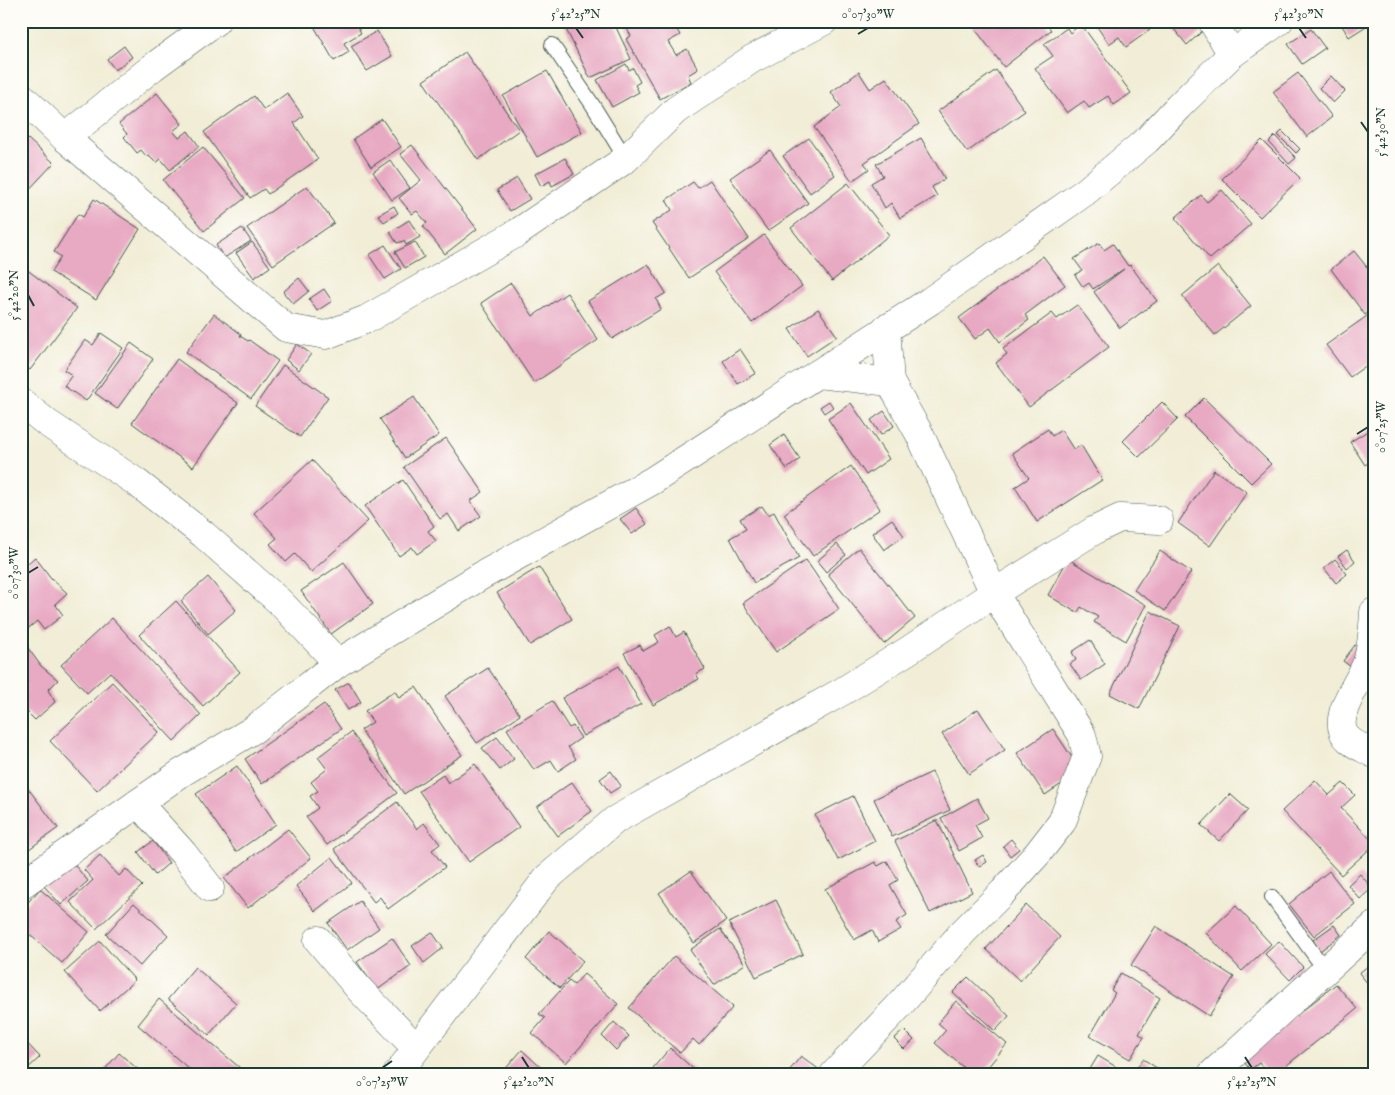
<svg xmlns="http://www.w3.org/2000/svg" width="1395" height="1095" font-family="'IM FELL English',serif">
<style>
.building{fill:#e8a9c3}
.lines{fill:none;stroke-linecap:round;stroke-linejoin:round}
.lane-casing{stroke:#3e574c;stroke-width:16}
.street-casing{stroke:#3e574c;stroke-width:29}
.lane{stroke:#fff;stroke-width:14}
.street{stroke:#fff;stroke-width:28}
.ticks{fill:none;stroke:#1f3d34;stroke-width:2}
.neatline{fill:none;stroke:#1f3d34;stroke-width:2}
.ticks-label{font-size:12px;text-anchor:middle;fill:#1f3d34}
</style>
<rect width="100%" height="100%" fill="#fdfcf7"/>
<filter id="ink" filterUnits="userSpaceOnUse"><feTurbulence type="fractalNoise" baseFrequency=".02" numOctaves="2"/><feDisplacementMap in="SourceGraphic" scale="10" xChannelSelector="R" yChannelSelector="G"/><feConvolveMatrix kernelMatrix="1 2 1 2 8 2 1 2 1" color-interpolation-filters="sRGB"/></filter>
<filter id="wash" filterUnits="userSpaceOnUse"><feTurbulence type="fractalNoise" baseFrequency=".0096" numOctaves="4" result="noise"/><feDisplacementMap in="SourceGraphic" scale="20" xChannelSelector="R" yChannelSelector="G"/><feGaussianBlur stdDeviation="1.12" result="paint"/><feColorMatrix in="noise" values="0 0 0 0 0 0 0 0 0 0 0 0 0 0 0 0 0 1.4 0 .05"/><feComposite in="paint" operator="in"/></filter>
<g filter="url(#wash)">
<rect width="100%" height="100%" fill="#f1edd6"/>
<g id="blocks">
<g class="building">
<path d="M311,21H354L361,33L344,43L349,52L334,61Z"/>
<path d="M562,21H613L631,59L590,78Z"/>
<path d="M636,21H672L680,35L668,42L676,55L687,49L698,69L688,75L691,82L660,99L626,39L631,36L626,27Z"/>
<path d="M969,21H1044L1051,30L1004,67Z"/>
<path d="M1093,21H1143L1150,30L1126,47L1119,37L1109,44Z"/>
<path d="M1181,21H1203L1208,26L1187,45L1173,28Z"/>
<path d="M1339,21H1370L1371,23L1349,37Z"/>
<path d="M1081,24L1131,93L1114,105L1108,96L1089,108L1084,101L1067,113L1035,68L1053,56L1044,44L1067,28L1070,33Z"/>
<path d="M1311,29L1325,48L1302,64L1288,44Z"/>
<path d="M377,31L392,56L367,71L351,46Z"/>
<path d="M124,46L132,57L115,70L107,59Z"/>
<path d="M465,52L519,130L478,160L423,81Z"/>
<path d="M626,64L629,70L633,68L640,82L635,85L639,92L612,107L597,80Z"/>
<path d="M996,70L1025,111L967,152L938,111Z"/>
<path d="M547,71L582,132L537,157L503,96Z"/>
<path d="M859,72L870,89L886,78L919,124L864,163L869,169L852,181L814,127L841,107L831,92Z"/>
<path d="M1298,73L1332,117L1307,137L1273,92Z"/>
<path d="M1331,76L1345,91L1333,103L1319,88Z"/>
<path d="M157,93L182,124L173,131L179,138L188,131L199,146L170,170L161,159L156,163L149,156L147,157L141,150L137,153L124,137L127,134L119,124Z"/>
<path d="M287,93L303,116L294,123L318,159L268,194L264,189L250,198L204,132L254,96L264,110Z"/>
<path d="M382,119L401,147L371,167L353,139Z"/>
<path d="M1282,131L1300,149L1296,153L1278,135Z"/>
<path d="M1275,136L1296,158L1289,164L1269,142Z"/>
<path d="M809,138L835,175L810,193L783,156Z"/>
<path d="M921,138L945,179L932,187L937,196L900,218L891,203L885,208L871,183L883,176L876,164Z"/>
<path d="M28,139L54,163L23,196L21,195V146Z"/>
<path d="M1262,140L1300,178L1260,217L1222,179Z"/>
<path d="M412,145L477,229L445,254L423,226L427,223L417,211L412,214L399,198L421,180L400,154Z"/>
<path d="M203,147L245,198L204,231L163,180Z"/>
<path d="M770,150L808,203L768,231L730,178Z"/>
<path d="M565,158L574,174L552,186L550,181L541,186L535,174Z"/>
<path d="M390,160L410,188L392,200L373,172Z"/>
<path d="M517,178L530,199L510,211L497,190Z"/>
<path d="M710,180L749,239L689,278L652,223L672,210L666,200L693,182L698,188Z"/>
<path d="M848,183L889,235L832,281L791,228Z"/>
<path d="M307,186L334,223L273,265L247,228Z"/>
<path d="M1222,190L1251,224L1210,259L1175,218L1201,195L1207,202Z"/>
<path d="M94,199L140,229L96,300L51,272L61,257L54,252L78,214L83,217Z"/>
<path d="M394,206L398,213L384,222L378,215Z"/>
<path d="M409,220L420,237L406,245L404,241L397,243L390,232Z"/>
<path d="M242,228L251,241L224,258L216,245Z"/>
<path d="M764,235L802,286L752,323L714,272Z"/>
<path d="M252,242L270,267L254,278L236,253Z"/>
<path d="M415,242L424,257L405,268L395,252Z"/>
<path d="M1099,243L1104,250L1113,244L1128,266L1130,265L1157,301L1120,328L1094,292L1124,269L1093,289L1089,283L1083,287L1075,275L1082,270L1074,259Z"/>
<path d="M385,245L401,269L385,279L369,255Z"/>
<path d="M1354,251L1374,276V308L1365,315L1331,269Z"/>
<path d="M1043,256L1065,285L1025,315L1029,320L1000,342L990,328L975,339L959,318Z"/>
<path d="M648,264L666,293L656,299L661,309L612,339L588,301Z"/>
<path d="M21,265L77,308L30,370L21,363Z"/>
<path d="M1218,266L1251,306L1215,335L1182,296Z"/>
<path d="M299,278L309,291L293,304L283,292Z"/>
<path d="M511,283L533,316L567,293L598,340L534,383L481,303Z"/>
<path d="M324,289L332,301L317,311L309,299Z"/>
<path d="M1077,305L1109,347L1029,407L996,363L1007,354L1003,349L1052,313L1057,319Z"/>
<path d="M818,309L837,336L807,356L789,329Z"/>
<path d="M1374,311V360L1350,377L1326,345Z"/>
<path d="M214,314L241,334L240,336L248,341L249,340L278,361L251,399L186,352Z"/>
<path d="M101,333L123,348L86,401L64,386L72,375L64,370L85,340L93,345Z"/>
<path d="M131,343L153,359L117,409L95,393Z"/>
<path d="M297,344L311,354L299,370L286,360Z"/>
<path d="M740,349L756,373L738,384L723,361Z"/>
<path d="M177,359L238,403L193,467L132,423Z"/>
<path d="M283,365L328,397L300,437L255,406Z"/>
<path d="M414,397L439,435L405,458L380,419Z"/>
<path d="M1204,398L1271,464L1251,483L1185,417Z"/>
<path d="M829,401L833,407L824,413L820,407Z"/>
<path d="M1162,402L1178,419L1139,457L1123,441Z"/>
<path d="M851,403L889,459L866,475L828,419Z"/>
<path d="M884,411L894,426L881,435L871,420Z"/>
<path d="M1374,427V459L1365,465L1350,442Z"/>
<path d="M1048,429L1052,436L1061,430L1074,450L1081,445L1102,480L1037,522L1015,487L1029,478L1012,453Z"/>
<path d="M784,435L800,459L787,469L770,445Z"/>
<path d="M446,438L483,492L470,501L481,516L459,531L448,514L440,519L404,467Z"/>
<path d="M312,460L368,521L311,572L295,554L286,562L270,544L277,538L254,513Z"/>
<path d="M851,466L880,509L813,556L784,514Z"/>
<path d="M1214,470L1247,492L1210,546L1178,523Z"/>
<path d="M403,480L434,526L428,531L436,541L417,554L412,547L399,556L365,506Z"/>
<path d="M762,506L768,515L774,512L799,558L754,583L730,538L746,529L740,519Z"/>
<path d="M636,508L647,524L632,534L620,519Z"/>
<path d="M892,519L904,536L884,550L872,533Z"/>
<path d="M837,544L846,555L826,572L817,561Z"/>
<path d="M859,548L915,618L884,644L828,574Z"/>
<path d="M1347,550L1355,561L1347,568L1338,556Z"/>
<path d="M1160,551L1191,572L1165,611L1134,590Z"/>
<path d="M35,557L51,578L67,593L55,604L63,615L44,630L37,621L24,632L21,630V569Z"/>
<path d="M1068,559L1146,605L1126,641L1094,622L1098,617L1081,607L1077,613L1048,595Z"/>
<path d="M1335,559L1347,574L1336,583L1324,568Z"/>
<path d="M806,560L839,609L776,652L743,603Z"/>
<path d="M344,562L373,604L331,634L301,591Z"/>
<path d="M539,567L572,619L530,645L497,593Z"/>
<path d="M208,577L236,610L208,634L181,601Z"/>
<path d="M176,601L240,672L203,706L139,635Z"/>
<path d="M1150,611L1180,626L1139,709L1110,694Z"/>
<path d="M112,618L201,715L174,741L110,672L87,693L61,665Z"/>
<path d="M670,626L676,637L684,632L705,669L696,674L699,679L653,705L624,653L640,645L643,651L659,642L655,635Z"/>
<path d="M1090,640L1105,664L1081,680L1070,664L1076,660L1072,652Z"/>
<path d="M25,644L41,666L58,680L48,690L55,702L35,720L27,712L21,717V648Z"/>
<path d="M1355,645L1367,654L1355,670L1343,661Z"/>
<path d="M619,666L641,704L583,736L562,698Z"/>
<path d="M488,668L520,715L477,743L445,696Z"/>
<path d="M112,682L159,732L97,791L50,741Z"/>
<path d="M349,682L361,702L348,710L335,690Z"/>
<path d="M416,687L462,755L404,794L361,730L373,722L365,711L395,691L399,698Z"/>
<path d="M552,701L569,728L573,726L581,738L568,747L576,759L558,771L551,760L534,770L507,729Z"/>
<path d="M324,704L341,729L262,784L245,759Z"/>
<path d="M978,709L1005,750L969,774L942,734Z"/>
<path d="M1053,729L1081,771L1045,795L1017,753Z"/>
<path d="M351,732L397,793L327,845L306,817L318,808L310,796L318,791L311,782L327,769L318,757Z"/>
<path d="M497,737L514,759L500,770L482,748Z"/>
<path d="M475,764L519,827L469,862L419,791L443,775L448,783Z"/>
<path d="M237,766L276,824L236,852L196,794Z"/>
<path d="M611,771L621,786L610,793L600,779Z"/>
<path d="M932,772L950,810L892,837L874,799Z"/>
<path d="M1315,780L1329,795L1343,783L1355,795L1341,808L1374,843V845L1341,875L1282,811Z"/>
<path d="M572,782L592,811L558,836L537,807Z"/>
<path d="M27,787L58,828L21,855V791Z"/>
<path d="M1230,794L1248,810L1219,841L1201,825Z"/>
<path d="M853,796L875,841L838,860L815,815Z"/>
<path d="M977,798L988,818L975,825L982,838L959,851L941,818Z"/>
<path d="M397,802L417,829L424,823L440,844L432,850L445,867L388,909L380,897L374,902L334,849Z"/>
<path d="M937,820L972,892L930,913L895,841Z"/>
<path d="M288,829L311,858L248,908L224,878Z"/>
<path d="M1011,839L1019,849L1010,856L1003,846Z"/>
<path d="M153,841L169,863L155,875L138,852Z"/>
<path d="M100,855L119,876L126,869L142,886L96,929L70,902L93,880L84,870Z"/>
<path d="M983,855L987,862L979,867L975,860Z"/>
<path d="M332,857L352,883L315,911L296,886Z"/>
<path d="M71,861L88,881L61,905L44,886Z"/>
<path d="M887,861L898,880L890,885L907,915L896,922L901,929L878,942L872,930L854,940L825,889L875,862L878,866Z"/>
<path d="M691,871L726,921L694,943L659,893Z"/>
<path d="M1329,871L1355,904L1314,936L1289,904Z"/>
<path d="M1360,874L1372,888L1360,899L1348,885Z"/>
<path d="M40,889L89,932L62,963L21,927V910Z"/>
<path d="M776,900L803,954L756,977L729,923Z"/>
<path d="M360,901L379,928L347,950L328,923Z"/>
<path d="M134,903L168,935L140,966L106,934Z"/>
<path d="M1026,905L1060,937L1020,981L986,949Z"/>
<path d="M1236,906L1271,944L1242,971L1206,933Z"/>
<path d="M1334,925L1341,935L1320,951L1313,940Z"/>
<path d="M1156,926L1234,977L1209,1016L1131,965Z"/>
<path d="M720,929L745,964L714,985L690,950Z"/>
<path d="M549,931L583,961L560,988L526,959Z"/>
<path d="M432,932L443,948L424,963L412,946Z"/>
<path d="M392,938L411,966L377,990L357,962Z"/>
<path d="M100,941L135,980L100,1011L65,972Z"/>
<path d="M1279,941L1303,967L1290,980L1265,954Z"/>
<path d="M1374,953V991L1359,973L1372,963L1368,958Z"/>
<path d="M674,956L733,1007L699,1045L693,1039L680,1053L629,1008Z"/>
<path d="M195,967L236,1003L209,1035L168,999Z"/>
<path d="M1121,973L1160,998L1139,1034L1144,1037L1130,1059L1090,1036L1115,993L1111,990Z"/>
<path d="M584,974L618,1004L566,1063L532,1033L545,1018L539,1014L569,981L574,985Z"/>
<path d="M968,977L1009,1016L995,1031L953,992Z"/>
<path d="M1336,984L1357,1009L1276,1074H1268L1259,1063L1250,1070L1242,1059Z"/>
<path d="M159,999L240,1068L235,1074H195L138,1025Z"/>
<path d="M956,1001L1007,1044L982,1074H971L935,1043L946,1030L938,1023Z"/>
<path d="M614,1022L629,1036L616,1050L602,1036Z"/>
<path d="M904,1030L914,1040L904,1049L894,1039Z"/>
<path d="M21,1037L40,1057L22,1074H21Z"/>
<path d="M670,1048L699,1074H648Z"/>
<path d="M522,1050L548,1074H501Z"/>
<path d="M119,1053L141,1072L139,1074H101Z"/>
<path d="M801,1056L821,1071L819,1074H793L789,1071Z"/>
<path d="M1098,1056L1128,1074H1087Z"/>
<path d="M1143,1059L1166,1074H1143L1136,1069Z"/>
</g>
</g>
</g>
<g filter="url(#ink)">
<use href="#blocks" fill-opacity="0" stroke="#3e574c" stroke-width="1"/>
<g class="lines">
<g class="lane-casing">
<g id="lane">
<path d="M552,45L592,104L626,159"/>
<path d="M1272,897L1326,971"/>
</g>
</g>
<g class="street-casing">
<g id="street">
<path d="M1212,21L1232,54"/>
<path d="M21,96L65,138L286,328L326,335L367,319L517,233L626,159L676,110L752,59L824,21"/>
<path d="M65,138L153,67L216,21"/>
<path d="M817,374L890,382"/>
<path d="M21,402L47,423L136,482L203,534L280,602L338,663"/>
<path d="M1374,612C1373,629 1372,646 1367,662C1360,682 1336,710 1343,731C1347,743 1364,748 1374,754"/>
<path d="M138,803L183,853L210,888"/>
<path d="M21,885L181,773L253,730L338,663L481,576L652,481L930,301L1085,192L1147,140L1178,107L1232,54L1279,21"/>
<path d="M318,940L360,990L416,1048"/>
<path d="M397,1074L547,878L615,820L843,691L909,650L994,593L1095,530L1120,518L1159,520"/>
<path d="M834,1074L898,1007L963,932L1003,892L1038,853L1062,822L1087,756L1082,735L994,593L919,433L890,382L886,328"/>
<path d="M1212,1074L1374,926"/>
</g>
</g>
<use href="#lane" class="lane"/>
<use href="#street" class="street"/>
</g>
</g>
<path class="ticks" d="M576,28L583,38M1299,28L1306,38M858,34L868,28M1361,122L1368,132M28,295L34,306M1357,434L1368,427M28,573L38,567M522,1057L529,1068M1245,1057L1252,1068M382,1068L392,1061"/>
<rect width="1395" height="1095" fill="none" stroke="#fdfcf7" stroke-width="55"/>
<rect x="28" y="28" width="1340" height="1040" class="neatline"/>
<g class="ticks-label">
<text x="576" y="18">5°42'25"N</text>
<text x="868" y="18">0°07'30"W</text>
<text x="1299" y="18">5°42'30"N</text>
<text transform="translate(1381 132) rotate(-90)" y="4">5°42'30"N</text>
<text transform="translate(14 295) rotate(-90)" y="4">5°42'20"N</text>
<text transform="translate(1381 427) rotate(-90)" y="4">0°07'25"W</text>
<text transform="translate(14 573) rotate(-90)" y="4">0°07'30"W</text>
<text x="382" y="1086">0°07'25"W</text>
<text x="529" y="1086">5°42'20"N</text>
<text x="1252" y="1086">5°42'25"N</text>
</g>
</svg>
